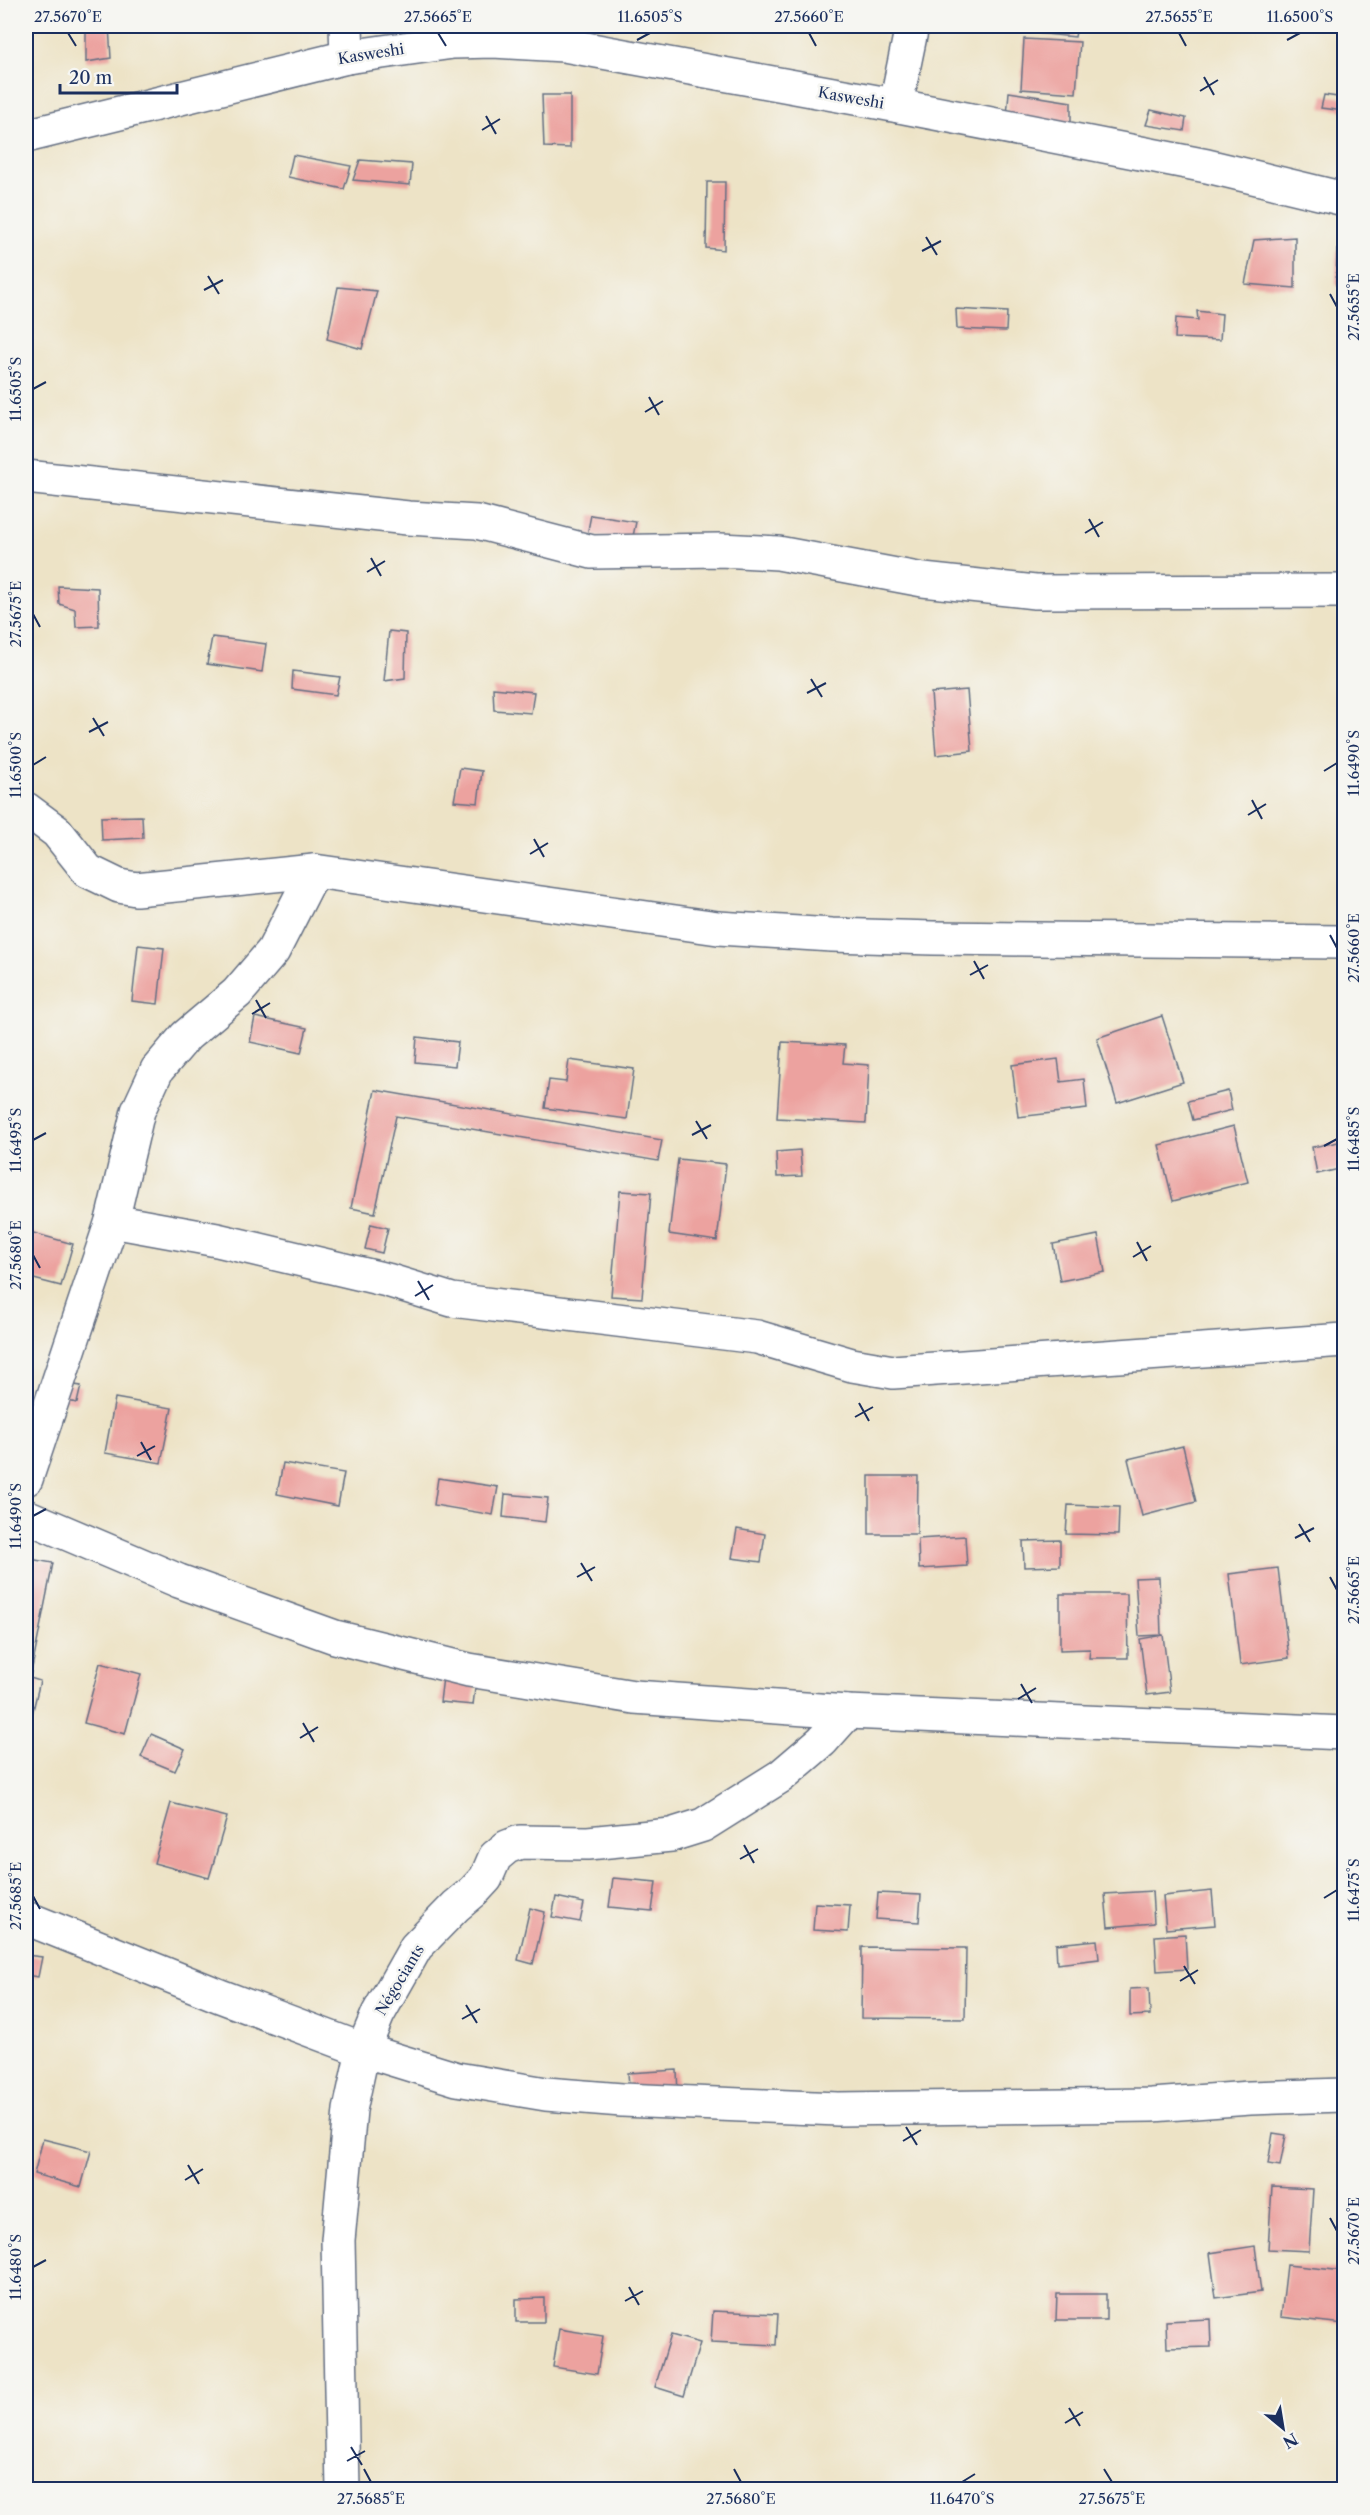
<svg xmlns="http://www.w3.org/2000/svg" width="1370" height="2515" font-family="'Libre Caslon Text',serif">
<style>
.building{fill:#eca29f}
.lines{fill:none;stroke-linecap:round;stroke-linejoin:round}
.minor-casing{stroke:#646e82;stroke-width:36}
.minor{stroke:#fff;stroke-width:33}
.ticks{fill:none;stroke:#1b2f5e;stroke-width:2}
.labels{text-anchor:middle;stroke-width:5;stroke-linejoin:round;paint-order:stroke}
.street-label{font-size:15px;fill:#1b2f5e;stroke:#f6f6f2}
.neatline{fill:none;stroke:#1b2f5e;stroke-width:2}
.ticks-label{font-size:15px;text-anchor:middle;fill:#1b2f5e}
</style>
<rect width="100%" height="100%" fill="#f6f6f2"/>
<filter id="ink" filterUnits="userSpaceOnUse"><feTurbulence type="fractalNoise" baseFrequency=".0167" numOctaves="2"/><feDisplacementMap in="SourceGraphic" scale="12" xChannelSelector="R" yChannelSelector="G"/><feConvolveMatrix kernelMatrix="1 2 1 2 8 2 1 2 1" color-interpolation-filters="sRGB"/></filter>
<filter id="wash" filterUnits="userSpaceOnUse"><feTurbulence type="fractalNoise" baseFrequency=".008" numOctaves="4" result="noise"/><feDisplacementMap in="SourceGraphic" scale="24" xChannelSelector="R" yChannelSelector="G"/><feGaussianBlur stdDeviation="1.35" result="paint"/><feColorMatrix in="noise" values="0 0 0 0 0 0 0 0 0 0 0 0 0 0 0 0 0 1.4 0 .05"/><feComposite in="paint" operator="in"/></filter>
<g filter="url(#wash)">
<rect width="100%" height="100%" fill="#ede3c6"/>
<g id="blocks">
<g class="building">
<path d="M86,26H109L111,58L86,62Z"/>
<path d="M1016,26H1077L1075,37L1015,31Z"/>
<path d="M1024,39L1080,42L1076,93L1021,89Z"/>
<path d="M1009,92L1071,102V123L1007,116Z"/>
<path d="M542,95H570V148L544,147Z"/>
<path d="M1324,95L1344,98V111L1321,108Z"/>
<path d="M1151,110L1186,118L1184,131L1146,125Z"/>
<path d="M293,155L351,166L344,189L288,177Z"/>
<path d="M360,160L412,164L410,185L353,180Z"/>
<path d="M707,182H725L724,250L706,248Z"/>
<path d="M1295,237V288L1245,284L1254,240Z"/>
<path d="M1337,250H1344V285H1336Z"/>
<path d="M338,287L377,291L362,349L327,339Z"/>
<path d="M956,309L1007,312L1006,331L957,329Z"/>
<path d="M1197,311L1222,314L1220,340L1175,338L1176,318L1198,320Z"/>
<path d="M591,515L636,522L632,541L587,535Z"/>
<path d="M58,586L98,588L99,626L76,627L75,609L59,604Z"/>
<path d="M389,631L406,633L405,678L384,681Z"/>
<path d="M212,637L266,644L262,672L207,664Z"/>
<path d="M293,671L340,677L336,695L292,689Z"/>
<path d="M493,688L534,692L531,713L494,710Z"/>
<path d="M967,690L972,751L936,755L931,693Z"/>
<path d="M460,768L482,771L478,803L454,801Z"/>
<path d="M142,816L143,838L102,840L101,817Z"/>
<path d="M138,945L164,948L158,1004L132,1001Z"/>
<path d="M1162,1016L1183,1082L1117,1103L1097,1038Z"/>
<path d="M255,1017L307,1028L301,1053L250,1042Z"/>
<path d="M417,1037L458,1042L455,1066L415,1062Z"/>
<path d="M782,1042L845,1045L843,1063L869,1065L866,1123L777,1118Z"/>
<path d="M1058,1059L1061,1082L1084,1079L1087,1109L1018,1117L1012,1065Z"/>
<path d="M569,1060L634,1069L627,1119L545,1108L549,1080L566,1082Z"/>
<path d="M375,1090L662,1140L658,1161L396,1116L375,1213L351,1208Z"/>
<path d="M1228,1091L1232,1110L1193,1120L1188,1101Z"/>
<path d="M1234,1126L1248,1182L1173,1201L1159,1145Z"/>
<path d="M1344,1141V1168L1317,1174L1312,1147Z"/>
<path d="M800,1150L802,1176L777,1177L776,1152Z"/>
<path d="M678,1159L726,1164L717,1241L669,1234Z"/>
<path d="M620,1191L651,1193L642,1298L611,1296Z"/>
<path d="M371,1224L388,1228L382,1253L365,1249Z"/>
<path d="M26,1231L73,1244L61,1286L26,1277Z"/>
<path d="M1098,1235L1105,1272L1060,1281L1053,1244Z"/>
<path d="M67,1384L81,1386L77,1403L63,1400Z"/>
<path d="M115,1398L172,1408L161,1463L105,1453Z"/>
<path d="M1183,1446L1196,1502L1142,1516L1128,1459Z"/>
<path d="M283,1463L344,1473L338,1506L277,1494Z"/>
<path d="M869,1476H918L917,1534H869Z"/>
<path d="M438,1478L498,1487L493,1515L434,1505Z"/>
<path d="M505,1494L548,1498L545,1522L503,1517Z"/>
<path d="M1068,1505L1119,1507L1118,1535L1066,1534Z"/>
<path d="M737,1529L765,1534L761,1562L732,1558Z"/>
<path d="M965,1536L967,1566L919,1569L918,1539Z"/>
<path d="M1060,1540V1566L1024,1567L1023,1541Z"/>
<path d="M30,1559L53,1563L30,1678L40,1681L30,1723L26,1722V1579Z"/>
<path d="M1278,1568L1289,1658L1240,1665L1229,1574Z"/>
<path d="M1159,1577L1161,1635L1139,1636L1135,1578Z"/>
<path d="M1060,1594H1127L1128,1658H1089L1090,1649L1060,1650Z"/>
<path d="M1163,1635L1170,1692L1147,1695L1140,1639Z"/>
<path d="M100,1663L141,1674L125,1734L84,1723Z"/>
<path d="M443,1677L476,1680L473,1705L440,1702Z"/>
<path d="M151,1734L185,1749L175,1771L141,1757Z"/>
<path d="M171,1803L227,1817L209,1878L154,1863Z"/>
<path d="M613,1878L656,1882L652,1911L609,1907Z"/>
<path d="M1152,1891L1154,1923L1108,1927L1105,1894Z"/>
<path d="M1212,1891L1215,1925L1166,1929L1163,1896Z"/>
<path d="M878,1893L921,1895L919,1922L876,1919Z"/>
<path d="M556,1897L584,1903L580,1922L552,1917Z"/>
<path d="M815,1903L850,1905L848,1932L813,1930Z"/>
<path d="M530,1908L545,1912L533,1964L518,1960Z"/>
<path d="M1185,1934L1187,1969L1157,1971L1155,1936Z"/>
<path d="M1097,1940L1099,1959L1057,1964L1056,1944Z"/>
<path d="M862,1947L966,1948L965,2019L861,2018Z"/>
<path d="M26,1955L42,1957L38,1977L26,1975Z"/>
<path d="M1149,1988L1150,2015L1130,2016V1989Z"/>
<path d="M677,2070L678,2096L630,2099L628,2073Z"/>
<path d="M1273,2133L1286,2135L1280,2166L1268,2164Z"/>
<path d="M43,2139L91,2151L81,2187L34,2174Z"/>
<path d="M1272,2187L1313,2189L1309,2251L1268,2249Z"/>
<path d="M1255,2246L1261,2292L1216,2298L1210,2253Z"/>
<path d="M1287,2265L1344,2271V2324L1281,2317Z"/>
<path d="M1057,2294H1106V2320H1056Z"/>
<path d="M544,2298V2322H516V2299Z"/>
<path d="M713,2311L778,2314L776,2345L711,2342Z"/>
<path d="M1210,2319L1211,2347L1167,2348L1166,2321Z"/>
<path d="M559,2329L603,2336L597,2374L553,2367Z"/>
<path d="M671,2335L700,2343L684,2396L655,2387Z"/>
</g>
</g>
</g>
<g filter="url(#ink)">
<use href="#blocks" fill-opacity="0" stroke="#646e82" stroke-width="1.5"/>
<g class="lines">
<g class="minor-casing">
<g id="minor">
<path d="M346,26L347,57"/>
<path d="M899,106L898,94L912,26"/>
<path d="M26,136L347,57L453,42L493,41L564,45L899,106L1207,166L1344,199"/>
<path d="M26,477L408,518L477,522L592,552L720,550L778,553L923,580L1035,592L1344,591"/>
<path d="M26,809L57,832L88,871L119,886L136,889L314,871L718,928L832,935L933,938L1344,942"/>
<path d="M112,1221L217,1240L387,1280L452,1300L757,1337L852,1365L893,1372L1344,1340"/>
<path d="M26,1479L112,1221L138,1111L157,1070L186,1036L237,993L273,951L314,871"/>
<path d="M26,1516L179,1581L335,1637L469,1670L634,1697L848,1712L1344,1733"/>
<path d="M26,1918L220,1996L363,2050L457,2079L546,2094L622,2100L838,2109L1152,2105L1250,2098L1344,2095"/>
<path d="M343,2490L338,2240L350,2110L363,2050L378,2014L416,1947L456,1906L474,1891L486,1878L495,1857L507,1847L520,1842L588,1843L671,1835L703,1825L781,1776L822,1741L848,1712"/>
</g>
</g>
<use href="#minor" class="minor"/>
</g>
</g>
<path class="ticks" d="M68,33L76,46M438,33L446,46M809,33L816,46M1179,33L1186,46M637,40L650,33M1287,40L1300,33M1204,77L1214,95M1200,91L1218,80M486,116L496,134M482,130L500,119M926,237L937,255M922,251L941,241M208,276L219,294M204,290L223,280M1330,294L1337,307M33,389L46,382M649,397L659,415M645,412L663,401M1089,519L1099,537M1085,533L1103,522M371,558L381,576M367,572L385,561M33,614L40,627M811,679L822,697M807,693L826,683M93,718L104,736M89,732L108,722M33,765L46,757M1324,771L1337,763M1252,800L1262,819M1248,815L1266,804M534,839L544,857M530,854L548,843M1330,935L1337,948M974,961L984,979M970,975L988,965M256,1000L266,1018M252,1014L270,1003M696,1121L707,1139M692,1135L711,1125M33,1140L46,1133M1324,1146L1337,1139M1137,1242L1147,1261M33,1255L40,1268M1133,1257L1151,1246M418,1281L429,1300M415,1296L433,1285M859,1403L869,1421M855,1417L873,1407M141,1442L151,1460M137,1456L155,1446M33,1516L46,1509M1299,1524L1310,1542M1295,1538L1314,1528M581,1563L592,1581M577,1577L595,1567M1330,1577L1337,1590M1021,1684L1032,1703M1018,1699L1036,1688M303,1723L314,1742M300,1738L318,1727M744,1845L754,1863M740,1859L758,1849M33,1896L40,1909M1324,1898L1337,1890M1184,1966L1195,1984M1180,1981L1198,1970M466,2005L477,2023M462,2019L480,2009M906,2127L917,2145M903,2141L921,2130M188,2165L199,2184M185,2180L203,2169M1330,2218L1337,2231M33,2267L46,2260M629,2287L639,2305M625,2301L643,2291M1069,2408L1080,2426M1065,2423L1083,2412M351,2447L362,2465M347,2461L365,2451M364,2469L371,2482M734,2469L741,2482M1104,2469L1112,2482M962,2482L975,2474"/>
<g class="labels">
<g class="street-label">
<text transform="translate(371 54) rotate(-9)" y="5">Kasweshi</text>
<text transform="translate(851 98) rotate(10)" y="5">Kasweshi</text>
<text transform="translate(400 1980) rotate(-59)" y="5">Négociants</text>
</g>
</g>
<rect width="1370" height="2515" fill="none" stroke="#f6f6f2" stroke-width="66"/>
<g transform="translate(1283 2428) rotate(150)" stroke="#f6f6f2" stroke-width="4.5" paint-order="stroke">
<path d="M0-4.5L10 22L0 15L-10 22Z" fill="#1b2f5e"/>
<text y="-9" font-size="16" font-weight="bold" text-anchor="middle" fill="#1b2f5e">N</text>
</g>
<path d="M60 84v9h117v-9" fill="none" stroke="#1b2f5e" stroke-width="3"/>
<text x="69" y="84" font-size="18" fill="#1b2f5e" stroke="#f6f6f2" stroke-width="4.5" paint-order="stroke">20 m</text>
<rect x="33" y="33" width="1304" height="2449" class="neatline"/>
<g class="ticks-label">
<text x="68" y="22">27.5670°E</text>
<text x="438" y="22">27.5665°E</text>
<text x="650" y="22">11.6505°S</text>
<text x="809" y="22">27.5660°E</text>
<text x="1179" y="22">27.5655°E</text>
<text x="1300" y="22">11.6500°S</text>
<text transform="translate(1354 307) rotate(-90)" y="5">27.5655°E</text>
<text transform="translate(16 389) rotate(-90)" y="5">11.6505°S</text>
<text transform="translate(16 614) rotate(-90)" y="5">27.5675°E</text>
<text transform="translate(1354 763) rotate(-90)" y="5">11.6490°S</text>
<text transform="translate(16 765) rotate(-90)" y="5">11.6500°S</text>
<text transform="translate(1354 948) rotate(-90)" y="5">27.5660°E</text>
<text transform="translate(1354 1139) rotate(-90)" y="5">11.6485°S</text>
<text transform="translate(16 1140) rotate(-90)" y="5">11.6495°S</text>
<text transform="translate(16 1255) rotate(-90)" y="5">27.5680°E</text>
<text transform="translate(16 1516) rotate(-90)" y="5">11.6490°S</text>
<text transform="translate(1354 1590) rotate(-90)" y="5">27.5665°E</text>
<text transform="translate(1354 1890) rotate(-90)" y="5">11.6475°S</text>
<text transform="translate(16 1896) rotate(-90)" y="5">27.5685°E</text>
<text transform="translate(1354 2231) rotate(-90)" y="5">27.5670°E</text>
<text transform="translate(16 2267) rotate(-90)" y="5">11.6480°S</text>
<text x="371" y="2504">27.5685°E</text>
<text x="741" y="2504">27.5680°E</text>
<text x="962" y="2504">11.6470°S</text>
<text x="1112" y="2504">27.5675°E</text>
</g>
</svg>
